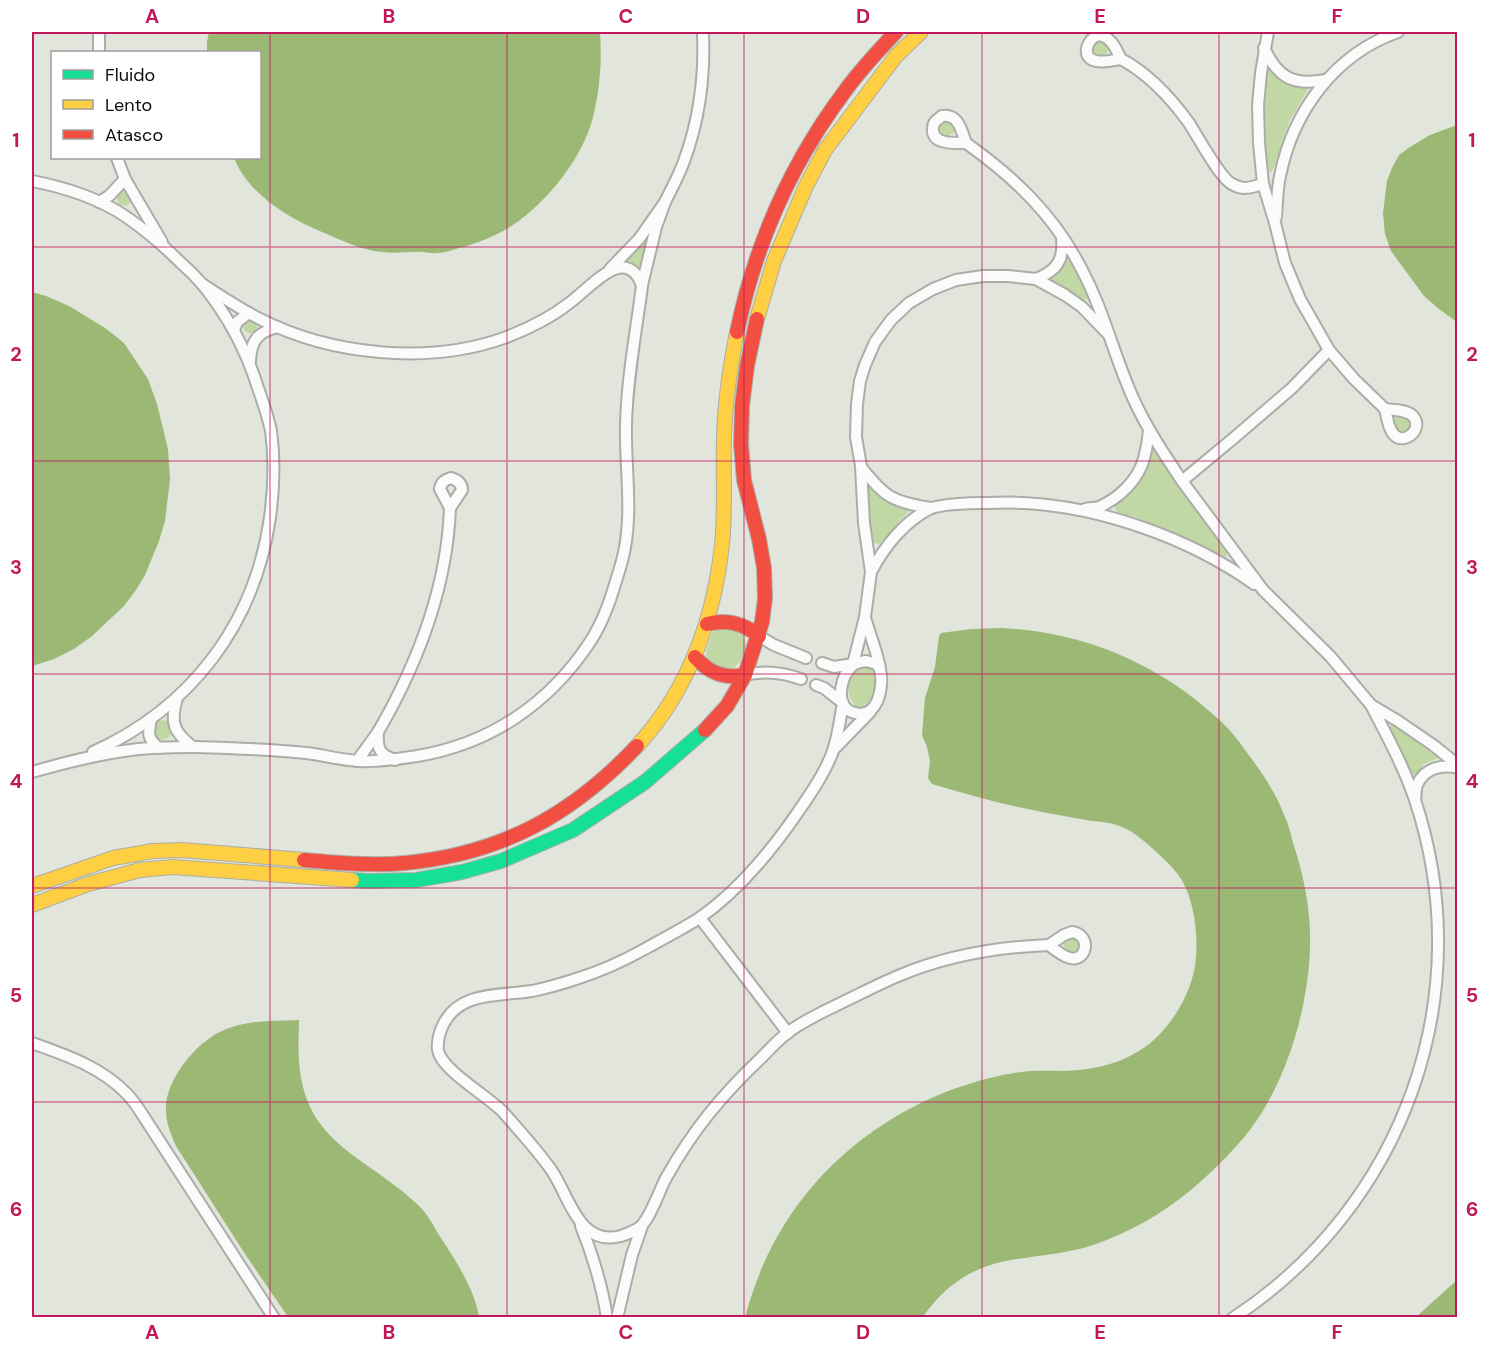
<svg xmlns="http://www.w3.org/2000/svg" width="1489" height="1349" font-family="'DM Sans',sans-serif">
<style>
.green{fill:#c1d7a4}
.water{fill:#9bb874}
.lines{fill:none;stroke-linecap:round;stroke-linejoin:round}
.street-casing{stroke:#abaea7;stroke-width:14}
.fast-casing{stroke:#abaea7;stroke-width:16}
.slow-casing{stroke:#abaea7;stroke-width:16}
.jam-casing{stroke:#abaea7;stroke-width:16}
.street{stroke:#fafbfa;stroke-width:10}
.fast{stroke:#16e098;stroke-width:14}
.slow{stroke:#ffcf43;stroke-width:14}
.jam{stroke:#f24e42;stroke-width:14}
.grid{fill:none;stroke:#c2185b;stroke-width:1.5;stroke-opacity:0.55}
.neatline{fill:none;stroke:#c2185b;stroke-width:2}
.grid-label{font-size:20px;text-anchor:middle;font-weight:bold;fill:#c2185b}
</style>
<rect width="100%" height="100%" fill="#e1e5dc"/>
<g class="green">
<path d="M1104,39L1109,48L1107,53L1102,56H1096L1092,51L1093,42Z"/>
<path d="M1267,69L1274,70L1307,86L1308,89L1289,122L1274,168L1271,172L1268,171L1266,169L1263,121L1264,77Z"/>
<path d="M944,118L955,125L954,132L948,136L941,135L937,129L938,122Z"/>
<circle cx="124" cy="199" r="7"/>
<path d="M647,237L640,267L626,259Z"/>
<path d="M1066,257L1070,260L1090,295L1088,299L1082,300L1053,281L1051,276L1059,269Z"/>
<circle cx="250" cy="326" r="7"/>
<path d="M1398,415L1411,418V426C1407,432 1403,434 1396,429L1394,420Z"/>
<path d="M1156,449L1177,484L1224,547L1228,553L1225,557L1219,556C1187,539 1156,523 1121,513L1117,512L1115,508L1116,503L1135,486L1147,468L1152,452Z"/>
<path d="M865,488H872L888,501L908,506L910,510L879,544L871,542Z"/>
<path d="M720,627L738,629L744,637L746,647L740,662L732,669L722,671L706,659V651L712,633Z"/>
<path d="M864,664L877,670C878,684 877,700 862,707L855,706C843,689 847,674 864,664Z"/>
<circle cx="162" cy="730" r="10"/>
<path d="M1393,724L1439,754L1438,758L1424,764L1417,775L1411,774L1389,728Z"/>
<path d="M1078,936L1080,946L1077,951L1071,952L1065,949L1063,944L1065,938Z"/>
</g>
<g class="water">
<path d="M209,32H600C602,59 600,90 593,117C583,158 547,202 513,225C498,235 480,242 463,247C455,249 445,253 437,253C432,254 427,252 423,252C409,251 396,254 382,252C361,250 341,240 322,232C287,218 248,193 234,158H260V52H207V42Z"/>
<path d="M1457,125V322L1439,309L1424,296L1391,251L1385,234L1383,213L1387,181L1392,168L1399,155L1410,147L1430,135Z"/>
<path d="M32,292L46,296L69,306L105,328L124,343L148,379L157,404L168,449L170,479L165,521L159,541L145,575L136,590L124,606L92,636L74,649L54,659L32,666Z"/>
<path d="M1001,628C1074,632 1138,655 1196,700C1208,710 1222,721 1232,733C1238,740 1243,747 1248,754C1262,773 1276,793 1284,815C1289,825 1291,835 1294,846C1311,898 1315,946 1304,1000C1295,1049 1273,1105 1240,1142C1198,1189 1155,1223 1096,1244C1068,1254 1039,1255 1011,1260C973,1266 944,1286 923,1317H745C754,1286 765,1255 783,1227C833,1145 920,1089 1014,1073C1031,1070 1047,1071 1063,1071C1090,1070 1117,1065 1139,1051C1169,1033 1194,992 1196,957C1198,933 1194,897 1179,876C1172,866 1162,857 1152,848C1144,841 1134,832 1124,828C1113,822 1098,822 1086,820C1071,817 1057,815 1042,812C1005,805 968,795 932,784L928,778L930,761L927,747L922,735L925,698L935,667L939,636L941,633L971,629Z"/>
<path d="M299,1020C298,1051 297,1080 311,1109C330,1146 367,1163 398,1188C406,1194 415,1202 422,1209C428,1216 433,1224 437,1232C453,1256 475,1289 479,1317H288L243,1251L176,1146C170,1133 165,1120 166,1106C167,1083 188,1054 206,1041C215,1033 227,1028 239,1025C258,1020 279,1021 299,1020Z"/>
<path d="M1457,1280V1317H1416Z"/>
</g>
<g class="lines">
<g class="street-casing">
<g id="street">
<path d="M1268,32L1261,73L1258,105L1259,143L1263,184L1275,223L1285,263L1300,299L1329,350L1354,379L1385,409"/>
<path d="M1098,35C1111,36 1116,49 1121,59C1114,60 1104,63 1096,61C1081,58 1086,40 1098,35Z"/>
<path d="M1264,48C1278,78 1293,86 1326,80"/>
<path d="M99,52V32"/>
<path d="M1121,59C1149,74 1171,98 1189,123C1198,137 1220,178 1232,184C1243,191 1252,187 1263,184"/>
<path d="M942,116C959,114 961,130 966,143C955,143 931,145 933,128C933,122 937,120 942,116Z"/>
<path d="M966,143C1014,177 1055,216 1082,270C1104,311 1114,356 1133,398C1146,427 1164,454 1182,481"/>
<path d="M117,158L125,179L162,242"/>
<path d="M32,181C63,187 98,198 125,216C144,229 163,245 180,262C188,269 196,277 203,285C228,316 246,349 258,388C263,402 268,416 271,431C275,460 274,488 270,517C255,624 191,708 93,752"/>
<path d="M99,202L109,196L125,179"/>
<path d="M665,202C671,190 678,177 683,164C699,122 705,77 703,32"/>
<path d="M1276,217C1277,204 1277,189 1280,176C1293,111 1335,54 1398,32"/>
<path d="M610,269L639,239L665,202L656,227L642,285"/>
<path d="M1036,279C1056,271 1064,261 1062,239"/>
<path d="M234,330L237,322L249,313"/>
<path d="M1329,350L1292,388L1235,437L1182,481L1263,590L1330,656L1371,705L1398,721L1433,745L1458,765"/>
<path d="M250,361C251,340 258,332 278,327"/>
<path d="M1385,409C1394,410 1407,410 1413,416C1425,430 1401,448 1392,432C1388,426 1387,417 1385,409Z"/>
<path d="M861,467C885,497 892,502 931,508"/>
<path d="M451,478C457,480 462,483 462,490L450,508L440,489C441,482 445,480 451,478Z"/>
<path d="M1085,509C1089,508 1095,508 1099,507C1106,504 1114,499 1120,494C1142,475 1146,458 1149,430"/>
<path d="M871,572C884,547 904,522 929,509C940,504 971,503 983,503C997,503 1011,502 1024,503C1102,507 1191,539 1254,584"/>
<path d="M865,618L876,652L880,668"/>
<path d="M759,636L774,645L806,658"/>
<path d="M866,661L877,664C885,675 881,701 871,710C868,713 865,713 861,714C857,713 851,713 848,710C835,700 842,675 852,666C856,662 861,662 866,661Z"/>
<path d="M822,663L834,667L853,664L865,617L871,572L864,523L861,466L856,437L857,404L860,381L865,365L875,342L891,320L909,303L933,289L956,280L983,276H1008L1036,279L1065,295L1082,307L1108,334"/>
<path d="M745,675C765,670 782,672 801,679"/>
<path d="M816,685L824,688L843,703C840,719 838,736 833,751C825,773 811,793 798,812C772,850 736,893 698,919C680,930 661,940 643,950C623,961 601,971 579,978C564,983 547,988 532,991C501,996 461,991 444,1023C440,1030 437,1041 438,1050C441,1070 488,1096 503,1112C519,1130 539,1152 552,1171C570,1198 579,1247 621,1236C627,1234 635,1231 640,1227C650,1219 659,1191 666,1178C693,1130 721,1096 761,1058C769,1050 777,1041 786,1034C802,1021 823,1012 841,1003C860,994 879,984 898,976C945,956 998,947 1049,945"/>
<path d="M177,698C170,722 173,732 193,747"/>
<path d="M151,719C148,733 147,740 160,748"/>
<path d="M378,732C418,663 447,588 450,508"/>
<path d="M835,748L870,712"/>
<path d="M357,761L378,732C377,749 379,754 395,760"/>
<path d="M32,772C64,763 97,754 131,750C151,747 173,747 194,747C231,748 269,749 306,753C323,755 341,760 359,761C378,762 397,759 417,756C490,744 549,704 590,642C606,618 614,588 622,561C634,516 625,471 626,425C627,379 636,332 642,286C638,273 629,264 615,269C601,273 581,295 568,304C550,318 525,330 504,338C428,365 331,355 260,319C240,309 221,296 202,284"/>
<path d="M1415,800C1416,795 1415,790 1417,785C1424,768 1442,764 1458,768"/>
<path d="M700,918L788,1033"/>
<path d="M1072,932C1092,935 1087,962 1070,958C1062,956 1055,950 1049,945L1064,935Z"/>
<path d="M32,1043C66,1055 101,1067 127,1094C134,1101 139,1109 144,1117L274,1318"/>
<path d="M581,1226C593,1256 602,1285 607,1318"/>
<path d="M617,1318L632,1255L642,1226"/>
<path d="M1233,1318C1404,1206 1480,995 1415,800C1404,767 1387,736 1371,705"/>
</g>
</g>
<g class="fast-casing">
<path id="fast" d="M352,880L369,881L416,880L462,872L501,861L573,830L645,782L705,730"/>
</g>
<g class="slow-casing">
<g id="slow">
<path d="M757,319L774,261L806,186L825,150L896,56L921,32"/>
<path d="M637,746C691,688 717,610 723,533C725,501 723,469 724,437C725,402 730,367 737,332"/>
<path d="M32,886L113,858L153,851L182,850L304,860"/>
<path d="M32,905L88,884L140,870L173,867L352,880"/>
</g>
</g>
<g class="jam-casing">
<g id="jam">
<path d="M737,332C755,245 791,163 845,91C860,70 878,51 896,32"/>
<path d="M707,624C727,619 743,623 759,636"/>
<path d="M695,657C709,673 724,679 745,675"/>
<path d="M705,730L727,706L745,675L762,622L765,598L764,568L759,539L744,480L741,444L742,406L747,366L757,319"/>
<path d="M304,860C338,863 372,866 405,863C501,854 572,815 637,746"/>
</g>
</g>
<use href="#street" class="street"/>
<use href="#fast" class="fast"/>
<use href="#slow" class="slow"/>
<use href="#jam" class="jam"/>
</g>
<path class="grid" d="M270,32V1318M507,32V1318M744,32V1318M982,32V1318M1219,32V1318M32,247H1458M32,461H1458M32,674H1458M32,888H1458M32,1102H1458"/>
<rect width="1489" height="1349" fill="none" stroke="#ffffff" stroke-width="66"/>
<rect x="51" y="51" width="210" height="108" fill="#ffffff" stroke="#9e9f9d" stroke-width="1.5"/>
<rect x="63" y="70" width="30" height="9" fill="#16e098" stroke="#9e9f9d" stroke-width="1.5"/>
<text x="105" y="81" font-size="18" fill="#0c0f0a">Fluido</text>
<rect x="63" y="100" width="30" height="9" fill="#ffcf43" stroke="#9e9f9d" stroke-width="1.5"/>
<text x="105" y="111" font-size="18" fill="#0c0f0a">Lento</text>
<rect x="63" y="130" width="30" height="9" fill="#f24e42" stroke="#9e9f9d" stroke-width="1.5"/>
<text x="105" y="141" font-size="18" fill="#0c0f0a">Atasco</text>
<rect x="33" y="33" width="1423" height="1283" class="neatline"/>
<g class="grid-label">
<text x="152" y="23">A</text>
<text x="389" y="23">B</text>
<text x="626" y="23">C</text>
<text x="863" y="23">D</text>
<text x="1100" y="23">E</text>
<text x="1337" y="23">F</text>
<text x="16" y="147">1</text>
<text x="1472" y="147">1</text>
<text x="16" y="361">2</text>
<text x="1472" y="361">2</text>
<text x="16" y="574">3</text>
<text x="1472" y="574">3</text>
<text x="16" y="788">4</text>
<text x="1472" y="788">4</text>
<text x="16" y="1002">5</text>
<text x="1472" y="1002">5</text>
<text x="16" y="1216">6</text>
<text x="1472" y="1216">6</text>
<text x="152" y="1339">A</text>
<text x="389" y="1339">B</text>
<text x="626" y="1339">C</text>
<text x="863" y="1339">D</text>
<text x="1100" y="1339">E</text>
<text x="1337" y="1339">F</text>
</g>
</svg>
